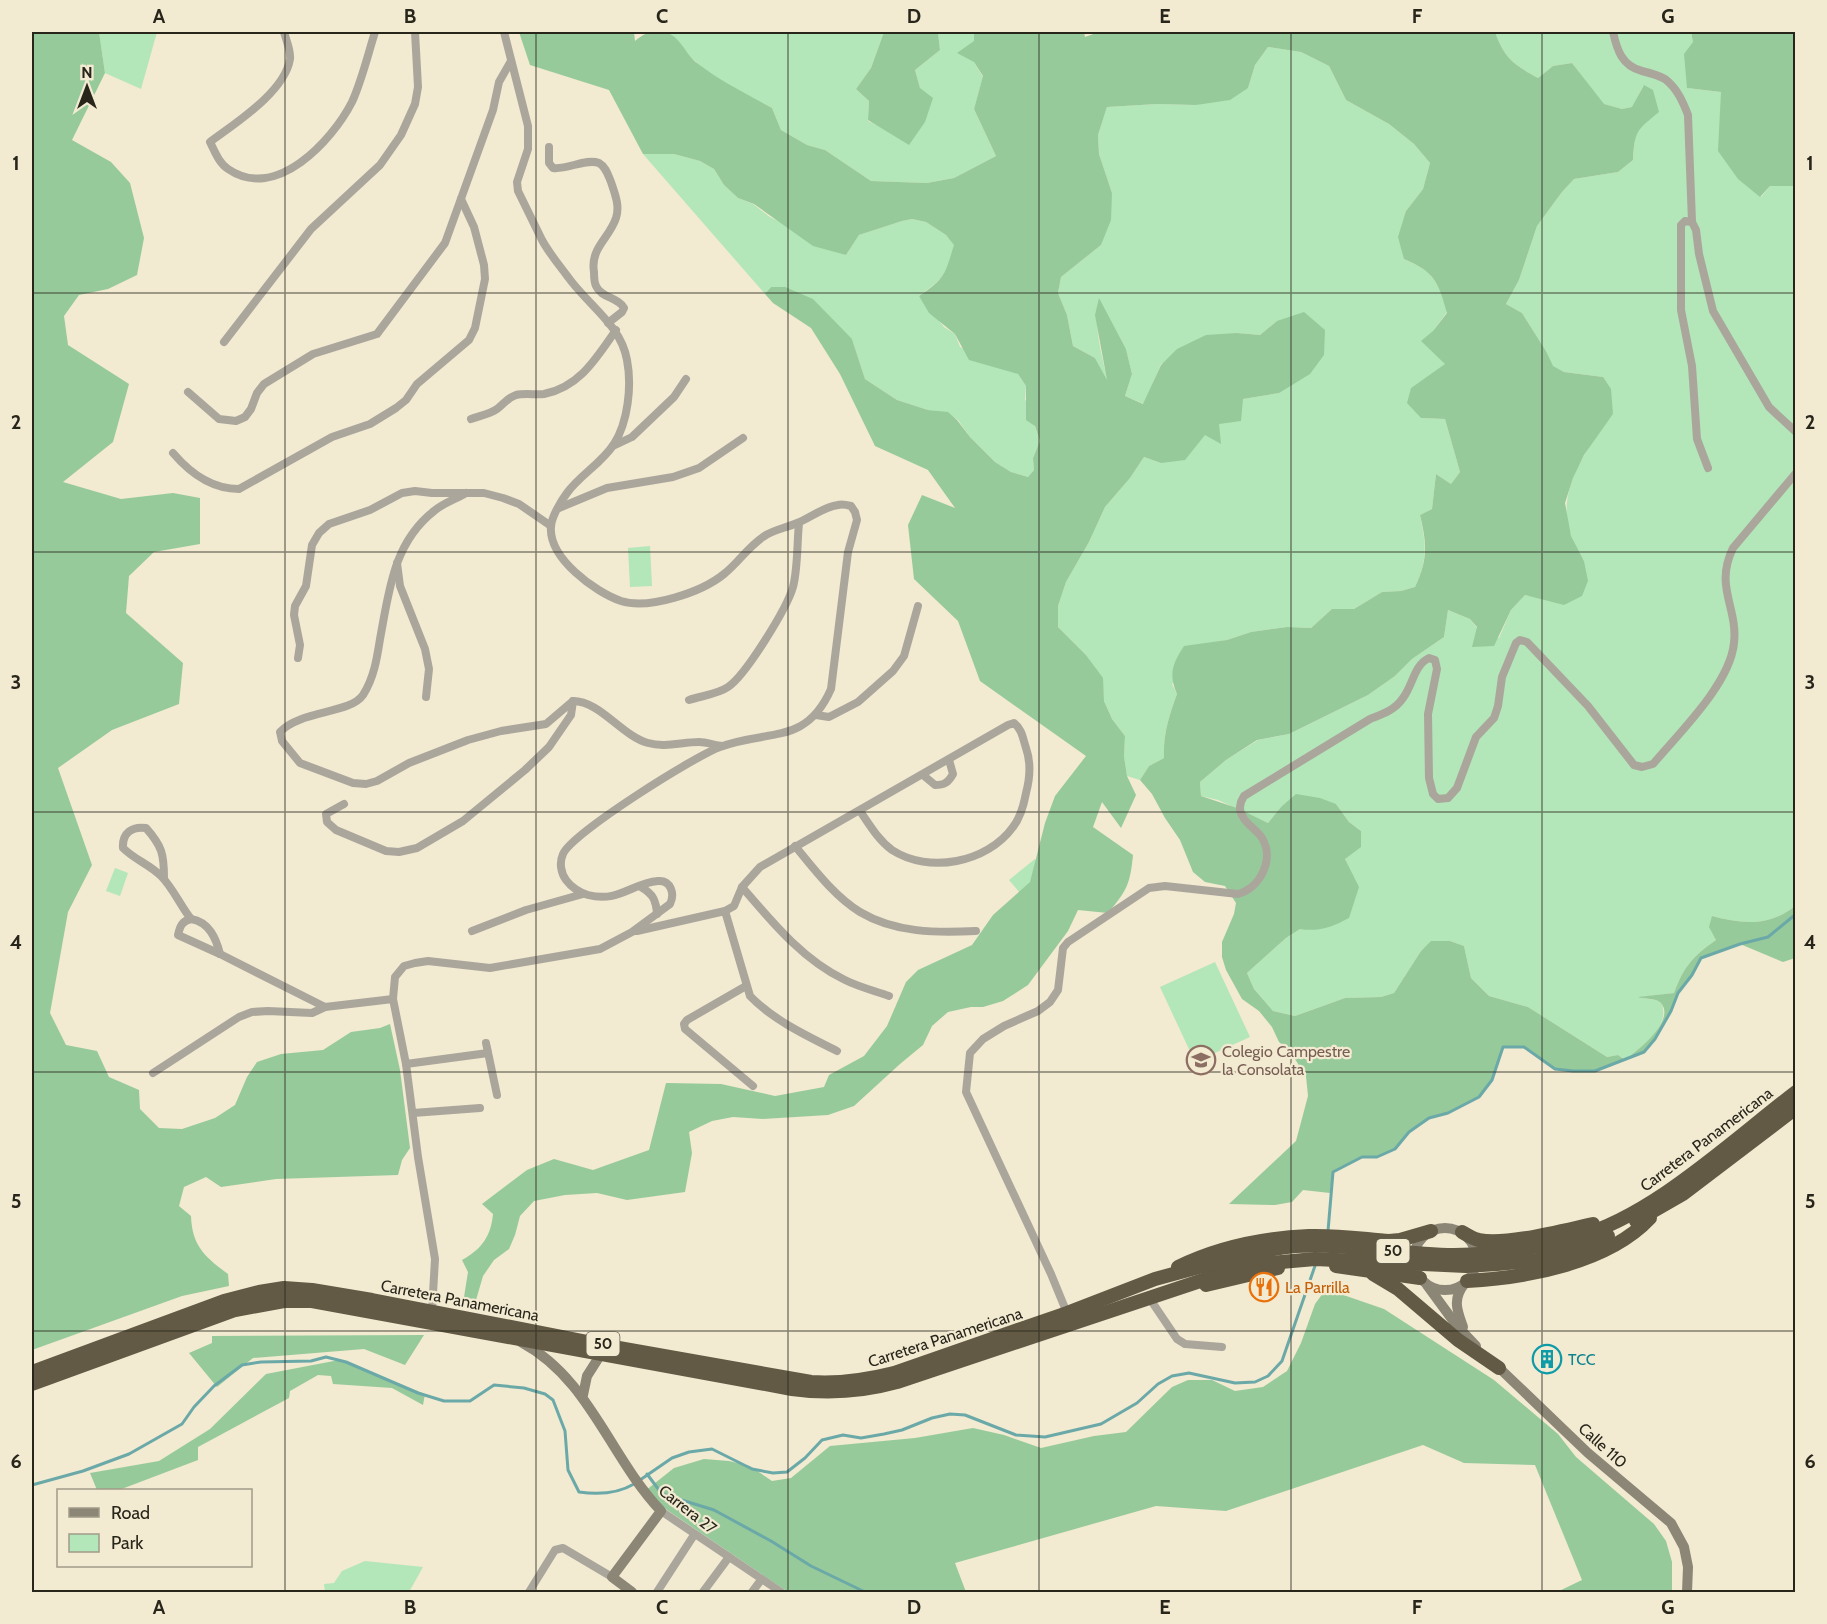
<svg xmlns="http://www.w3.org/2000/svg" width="1827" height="1624" font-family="Cabin,sans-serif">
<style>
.green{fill:#b3e6b8}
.forest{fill:#96ca9b}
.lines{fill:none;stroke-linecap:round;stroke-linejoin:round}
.stream{stroke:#6ba9a8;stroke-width:3}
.street{stroke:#aba69c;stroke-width:8}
.secondary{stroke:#8c8677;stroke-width:10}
.highway{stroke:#635a45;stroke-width:14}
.highway-bridge{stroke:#635a45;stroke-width:14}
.grid{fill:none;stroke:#28251b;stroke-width:1.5;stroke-opacity:0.55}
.labels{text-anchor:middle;stroke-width:4.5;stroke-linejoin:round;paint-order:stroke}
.shield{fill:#f2ead1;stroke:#656052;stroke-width:1.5}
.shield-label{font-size:15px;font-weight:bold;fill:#28251b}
.education-label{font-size:16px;fill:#785e54;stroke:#f2ead1;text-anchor:start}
.street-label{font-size:16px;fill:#28251b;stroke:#f2ead1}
.food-label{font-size:16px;fill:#c56008;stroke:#f2ead1;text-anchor:start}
.culture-label{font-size:16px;fill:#0d838f;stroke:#f2ead1;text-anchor:start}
.neatline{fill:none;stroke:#28251b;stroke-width:2}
.grid-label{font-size:20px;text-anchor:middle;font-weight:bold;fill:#28251b}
</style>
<rect width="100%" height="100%" fill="#f2ead1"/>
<g class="green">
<path d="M99,32H157L141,89L105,73Z"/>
<path d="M665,32H884L871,68L856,89L869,101L868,121L888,130L920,88L915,70L940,50L938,32H974V62L983,77L974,109L996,156L954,178L927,183L871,181L825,150L807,145L781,130L772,108C747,94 716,81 695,61C682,50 682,42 665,32Z"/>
<path d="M1495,32H1691L1693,42L1687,88L1721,92L1761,197L1770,186H1793L1795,190V906C1769,927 1742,924 1712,916L1716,940C1693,956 1684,966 1674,993L1641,997C1645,999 1654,999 1659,1001C1662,1003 1663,1006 1663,1009C1667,1028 1639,1050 1625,1060L1618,1055L1607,1057L1528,1007L1489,996L1471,978L1464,946L1450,941L1431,942L1421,951L1394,993L1381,997L1345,998L1295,1016L1273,1011L1254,989L1247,973L1286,938L1300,929L1351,873L1345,859L1361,831L1349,822L1336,804L1281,807L1268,823L1218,800L1201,796L1200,782L1226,760L1258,740L1289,734L1368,695L1395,676L1412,659L1444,637L1448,610L1470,619L1477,628L1499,638L1511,610L1525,595L1541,598L1584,561C1580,553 1574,545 1571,536C1555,491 1586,449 1613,414L1603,377L1564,372L1552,366L1546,351L1522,313L1506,304L1519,280L1537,226L1562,192L1574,179L1618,172L1633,160C1634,135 1640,111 1643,86L1633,107L1622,109L1603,104L1572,63L1553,66L1538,78C1513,64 1505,59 1495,32Z"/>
<path d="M1268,47L1301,52L1329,66L1346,100L1389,124L1414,144L1430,163L1423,189L1406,211L1404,259C1435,272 1438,282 1447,312L1433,331L1445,365L1411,388L1421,418L1445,419L1460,472L1451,484L1436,474L1432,509L1420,515C1426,544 1428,560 1415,587L1401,591L1382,592L1354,609H1332L1311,628L1287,627L1251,632L1227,640L1207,644L1172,684L1177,694C1169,716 1163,734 1164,758L1149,766L1140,780L1127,776L1124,756L1125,736L1112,719L1104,701L1102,678L1086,655L1058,627V606L1066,582L1089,542L1105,507L1130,478L1144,457L1161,463L1205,435L1219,424L1243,399L1279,393L1277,321L1260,335L1237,333L1161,364L1144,404L1125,396L1132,374L1126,349L1099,300C1093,327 1102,355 1108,383L1095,358L1073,346L1067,315L1058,293L1061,277L1101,245L1112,193L1099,154L1098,135L1107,107L1157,104L1196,105L1248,88L1255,65Z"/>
<path d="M643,154H674L700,161L714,169L724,185L738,198L753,204L770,217L846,255L859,235L902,221L912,219L926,222L946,235L955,245C944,277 946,276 919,296L944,327L955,334L960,347L1018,374L1026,386L1025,399L1040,441L1033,458L1034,470L1028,477L1011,472L995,462L970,437L958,420L948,413L928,410L897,400L865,379L852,339L771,287L765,294Z"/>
<path d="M650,546L652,586L630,587L628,548Z"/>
<path d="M1035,859L1046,874L1021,894L1009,880Z"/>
<path d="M115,868L128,873L120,896L106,891Z"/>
<path d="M1215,962L1250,1037L1195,1062L1160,987Z"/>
<path d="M365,1561L423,1567L409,1592H325L324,1584L334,1583L342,1571Z"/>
</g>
<g class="forest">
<path d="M32,32H99L105,73L72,140L111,162L130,183L144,238L137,275L108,289L79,295L64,316L68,345L129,384L113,442L63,482L121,499L173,493L200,498V544L154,552L129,576L126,613L183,663L179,704L112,730L58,768L92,865L68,912L50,1013L66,1045L97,1051L109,1077L139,1090L140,1109L159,1128L182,1129L215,1118L235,1105L247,1077L257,1062L281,1054L323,1050L351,1032L380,1028L390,1024L400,1070L410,1148L402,1160L398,1175L276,1179L221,1187L206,1177L184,1187L179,1206L191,1216C192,1246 205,1257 228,1274L229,1286L182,1296L32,1350Z"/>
<path d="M519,32H634L635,41C644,34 652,29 664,32C680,35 685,54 697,63C720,81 747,94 772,108L781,130L807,145L825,150L871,181L927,183L954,178L996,156L974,109L983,76L974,62L957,53L974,41V32H1084L1085,37L1099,32H1495C1505,59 1513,64 1538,78L1553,66L1572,63L1604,104L1622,109L1632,107L1644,85L1653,90L1659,112C1636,131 1635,130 1633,160L1618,172L1574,179L1562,192L1537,226L1519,280L1506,304L1522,313L1546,351L1553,366L1564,372L1603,377L1611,389L1613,414L1584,455L1573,478L1565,503L1571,536L1584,561L1588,581L1582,596L1564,605L1525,595L1511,610L1494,646L1472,647L1477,627L1470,619L1448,610L1444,637L1412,659L1395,676L1368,695L1289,734L1257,740L1226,760L1200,782L1201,796L1237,808L1268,823L1281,807L1296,794L1320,798L1336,804L1349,822L1361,831V847L1345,859L1359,887L1349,918C1332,927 1319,932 1300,929L1286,938L1247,973L1254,989L1273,1011L1295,1016L1345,998L1381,997L1394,993L1421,951L1431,941H1450L1464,946L1471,978L1489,996L1528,1007L1607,1057L1618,1055L1625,1060C1637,1051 1676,1021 1661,1003C1657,998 1644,999 1638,997L1674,993C1684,966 1693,956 1716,940L1709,927L1712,916C1742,924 1769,927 1795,906V958L1783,962L1740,944L1701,958L1692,975L1678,993L1671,1011L1655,1039L1644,1052L1595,1071H1573L1555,1069L1524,1047H1504L1492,1080L1479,1097L1448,1113L1429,1118L1409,1132L1395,1149L1377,1157H1362L1333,1172L1330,1193L1303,1190L1292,1202L1275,1205L1229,1204L1296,1141L1308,1096L1306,1076L1289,1050L1279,1042L1272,1027L1259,1011L1242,999L1226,970L1222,957V942L1234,914L1236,903L1225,886L1205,882L1193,872L1180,840L1165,818L1152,794L1140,780L1149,766L1164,758C1163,734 1169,716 1177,694C1168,674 1173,663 1184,646L1227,640L1251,632L1287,627L1311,628L1332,609H1354L1382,592L1401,591L1415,587C1428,560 1427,544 1420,515L1432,509L1436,474L1451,484L1460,472L1445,419L1421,418L1407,403L1411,388L1445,364L1421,341L1433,331L1447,313C1438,282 1435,272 1404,259L1398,237L1406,211L1423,189L1430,163L1414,144L1389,124L1346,100L1329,66L1301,52L1268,47L1255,65L1248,88L1230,100L1196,105L1157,104L1107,107L1098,135L1099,154L1112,193L1111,220L1101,245L1061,277L1058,293L1067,315L1073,346L1095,358L1107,380L1095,315L1099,298L1126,349L1132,374L1125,396L1143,404L1161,365L1177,349L1206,335L1237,333L1260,335L1277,321L1304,312L1325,330L1324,355L1310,374L1279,393L1243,399L1241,421L1219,424L1221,444L1205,435L1185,460L1161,463L1144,457L1130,478L1105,507L1089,542L1066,582L1058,606V627L1086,655L1103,678L1104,701L1112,719L1125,736L1124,756L1127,776L1136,795L1121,828L1102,802L1093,827L1133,855C1130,885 1127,890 1108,913L1078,910L1068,931L1028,985L1003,1001L983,1007H971L948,1012L932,1026L923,1045L900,1064L854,1106L828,1115L763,1119L733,1117L712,1121L689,1132L692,1153L685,1192L627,1200L597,1193L565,1195L534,1201L520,1216L515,1235L509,1249L494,1260L483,1276L476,1300L464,1297L468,1272L462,1260C482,1249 491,1236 493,1214L482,1204L527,1170L554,1159L593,1170L649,1150L666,1083L721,1084L775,1096L824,1087L829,1075L864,1056L887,1026L906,982L918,970L972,945L993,915L1030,882L1045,823L1055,796L1086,756L980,681L958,621L914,579L908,525L922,495L955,508L928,470L875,446L840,374L811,328L773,303L765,294L771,287H785L813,299L852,339L865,379L897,400L928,410L948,412L957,420L970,437L995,462L1011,472L1028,477L1034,470L1033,458L1040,441L1035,426L1026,420V386L1018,374L969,360L955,334L929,313L919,296C945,279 945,274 954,245L946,235L926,222L912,219L902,221L859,235L846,255L813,246L754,204L738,198L724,185L714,169L700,161L674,154H643L609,90L530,65Z"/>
<path d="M884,32H938L940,50L915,70L920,88L933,98L925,122L909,145L868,120L869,101L856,89L871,68Z"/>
<path d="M1691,32H1795V190L1793,186H1770L1760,197L1738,179L1718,151L1721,92L1687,88L1684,54L1693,42Z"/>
<path d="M1326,1289L1384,1309L1494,1380L1558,1434L1576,1457L1654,1524L1666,1541L1672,1562V1592H1557L1582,1580L1535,1465L1464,1463L1423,1445L1226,1511L1156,1506L955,1563L966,1592H788L667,1510L645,1491L674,1468L704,1459L729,1461L750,1466L772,1481L791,1478L830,1446L915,1438L973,1428L1004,1435L1041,1448L1094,1436L1126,1432L1172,1387L1188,1380H1212L1235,1391L1263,1387L1287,1371L1301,1343L1315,1304Z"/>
<path d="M424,1335L405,1365L364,1349L253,1358L217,1387L189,1353L212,1343V1336Z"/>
<path d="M339,1360L425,1394L423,1405L392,1388L333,1384L331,1376L318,1375L290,1391L289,1398L198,1447V1460L119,1490H97L90,1473L159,1461L210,1429L266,1374Z"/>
</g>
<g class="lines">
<g class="stream">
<path d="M1328,1231L1333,1172L1362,1157H1377L1395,1149L1409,1132L1429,1118L1448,1113L1479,1097L1492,1080L1503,1047H1524L1555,1069L1573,1071H1595L1644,1052L1655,1039L1671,1011L1678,993L1692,975L1701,958L1740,944L1768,937L1796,914"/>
<path d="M647,1474L662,1494L714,1510L771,1541L811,1566L865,1592"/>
<path d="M640,1480L672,1458L689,1452L712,1449L752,1469L773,1473L787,1472L805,1458L822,1440L843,1435L861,1438L884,1434L902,1430L932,1418L950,1414L965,1415L1016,1435L1045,1437L1101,1424L1137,1403L1158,1384L1172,1376L1189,1373L1235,1383L1255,1382L1268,1376L1282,1361L1316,1263"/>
<path d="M32,1485L83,1471L129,1454L182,1424L194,1407L214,1386L242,1365L261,1362L311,1361L326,1357L346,1362L418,1393L444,1401H470L494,1385L524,1388L545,1394L553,1400L565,1431L568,1470L579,1492C599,1495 617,1494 634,1484"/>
</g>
<g class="street">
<path d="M284,32C286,40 291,50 290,59C285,92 234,124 210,142C215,152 219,163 228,169C276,202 332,141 352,102C362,80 368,54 375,32"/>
<path d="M1613,32C1617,50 1622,66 1642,71C1650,73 1658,75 1665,79C1677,88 1683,102 1688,115L1692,222"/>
<path d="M549,147V163L553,168C567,170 586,158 599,163C606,167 608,175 611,182C615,194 620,206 616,218C609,239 590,248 594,272C594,276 594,282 596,286C601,298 618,297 624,308L622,312L608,323"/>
<path d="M224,342L311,229L380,165L401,135L415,104L418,87L415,32"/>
<path d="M188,392L219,419L236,421L245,417L251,409L257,393L264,384L313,354L377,334L445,243L493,110L499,82L511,61"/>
<path d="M471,419C479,416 490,414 497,409C504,404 507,398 516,395C525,393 535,395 544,394C580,387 597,357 616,330"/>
<path d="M613,446L632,437L674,397L686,379"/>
<path d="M173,453C190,473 211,489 239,489L332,437L370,424L396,408L406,400L417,384L469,340L475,328L485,279L484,265L474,227L461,199"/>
<path d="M1708,468L1697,439L1692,366L1681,310V225L1685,221L1692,222L1696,230L1699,254L1713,311L1769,407L1796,432"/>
<path d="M466,493C456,499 443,503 434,511C393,543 389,592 380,639C377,658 374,678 363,695C350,714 301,710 280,732L282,741L300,763L353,783L366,784L377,781L409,763L468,740L501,731L546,724L573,701C600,701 622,736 648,743C665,748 682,742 699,742C706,742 714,745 722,746"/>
<path d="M559,508L607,488L673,477L699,468L743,438"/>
<path d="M397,563L400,586L425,649L429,669L426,697"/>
<path d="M298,658L300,645L294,615L295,606L306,586L312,545L319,533L329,524L370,510L402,493L415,491L432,493H484L503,498L519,504L551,526"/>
<path d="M689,700C701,696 718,694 728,687C746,675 787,608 793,587C798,568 797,542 799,523"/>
<path d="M816,715L829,717L858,702L893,671L904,656L918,606"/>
<path d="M923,775L935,785C944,785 948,783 953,774L949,760"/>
<path d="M344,804L326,814L327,822L336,830L386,851L399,852L417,848L463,821L525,770L549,747L571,715L573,701"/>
<path d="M795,846C813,868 835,897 860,912C895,933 937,933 976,931"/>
<path d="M164,878C164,854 162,846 146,828C132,826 122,833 123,848C135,860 149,864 161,876C173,888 180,905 191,919C182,921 180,926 178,935L220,954L325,1007L393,999"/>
<path d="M641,887C653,894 656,900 657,914"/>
<path d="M742,887C772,922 803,960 845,980C859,987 875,991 889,996"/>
<path d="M725,911L750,996C773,1020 807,1036 837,1051"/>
<path d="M191,919C209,922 216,938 220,954"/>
<path d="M472,931L526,910L583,894"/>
<path d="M637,931L725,911L734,906L742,887L760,867L1008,725L1014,723C1022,729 1023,739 1026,748C1031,762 1030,778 1026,793C1024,804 1020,818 1013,827C987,863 929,874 892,850C878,840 869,824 860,811"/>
<path d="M746,986L687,1020L684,1024L685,1029L753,1086"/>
<path d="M486,1043L497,1095"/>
<path d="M406,1064L488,1053"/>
<path d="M153,1073L239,1017L252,1012L268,1011L312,1013L325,1007"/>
<path d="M413,1113L480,1108"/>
<path d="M1150,1299L1177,1339L1185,1344L1222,1347"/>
<path d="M432,1311L435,1259L418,1157L406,1064L393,999L395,977L404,966L415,963L428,961L490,968L600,949L632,932L670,904C675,894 671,880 658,881C632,883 619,903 588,895C580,893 571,887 566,880C561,873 559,863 563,854C572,833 695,756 720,747C767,729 806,746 831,689L848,552L857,520L855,512L851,506C847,505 842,504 838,505C823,507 810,518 797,523C786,528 772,530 763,537C748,547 738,563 724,574C702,592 649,610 621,601C595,592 548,558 551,526C552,516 561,501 567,493C580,475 602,463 614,444C628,422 632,386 627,360C621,325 588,305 568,277C559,265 549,253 542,240C534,224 526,207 518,191L517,182L528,149V126L504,32"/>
<path d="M1067,1313L1051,1274L966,1092L970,1053L983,1039L1004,1026L1038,1011L1050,1002L1058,990L1063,948L1068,942L1149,888L1165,886L1238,894C1260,888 1275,859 1262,838C1257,830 1247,825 1243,817C1238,810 1240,802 1244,796L1370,719C1383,714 1395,710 1403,698C1413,685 1414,665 1429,658L1435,660L1437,669L1428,714L1429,778L1433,794L1438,799L1448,798L1457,788L1476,737L1494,718L1498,706L1502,677L1516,643L1520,640L1527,642L1588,706L1634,765L1642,767L1653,764C1679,733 1730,684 1734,643C1738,607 1714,587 1733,548L1796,473"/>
<path d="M661,1511L781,1592"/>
<path d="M529,1592L555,1550L563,1548L612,1577"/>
<path d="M657,1592L694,1535"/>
<path d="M703,1592L729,1557"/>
<path d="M752,1592L761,1580"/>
</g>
<g class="secondary">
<circle cx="1445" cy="1259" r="31"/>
<path d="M1427,1285L1457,1326L1476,1346"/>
<path d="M1463,1327C1457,1310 1452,1299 1465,1283"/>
<path d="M521,1342C590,1379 609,1456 661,1511L612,1577L632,1592"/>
<path d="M1494,1363L1588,1453L1671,1523L1684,1547L1688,1567L1687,1592"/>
<path d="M583,1395L587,1376L601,1354"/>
</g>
<g class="highway">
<path d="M1636,1221L1683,1194L1796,1108"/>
<path d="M1462,1232C1467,1235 1473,1239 1479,1240C1505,1246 1565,1230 1593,1224"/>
<path d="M1576,1237C1652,1217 1733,1140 1796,1092"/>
<path d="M1576,1248L1608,1236"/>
<path d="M1336,1266L1420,1278"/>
<path d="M1178,1267C1219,1247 1264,1238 1309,1236C1336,1235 1363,1239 1389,1241L1400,1240L1431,1231"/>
<path d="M1373,1274L1398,1289L1458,1340L1499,1368"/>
<path d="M1467,1281C1526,1278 1608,1263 1650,1218"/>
<path d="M1206,1285L1278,1268"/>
<path d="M32,1372L224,1301L259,1292L284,1288L312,1290L372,1300L603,1345L811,1382C840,1384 866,1380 894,1373L1067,1313L1155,1279L1210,1264"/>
<path d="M32,1384L235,1310L284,1301H312L792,1389C829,1394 861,1392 897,1382L1218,1275"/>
</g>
<g class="highway-bridge">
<path d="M1210,1264C1238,1256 1266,1249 1295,1246C1348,1243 1401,1255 1454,1255C1496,1255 1535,1248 1576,1237"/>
<path d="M1218,1275L1269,1263L1315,1259L1466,1266L1497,1264L1537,1260L1576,1248"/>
</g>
</g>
<path class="grid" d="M285,32V1592M536,32V1592M788,32V1592M1039,32V1592M1291,32V1592M1542,32V1592M32,293H1796M32,552H1796M32,812H1796M32,1072H1796M32,1331H1796"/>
<defs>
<g id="school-ring" transform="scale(1.5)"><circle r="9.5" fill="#f2ead1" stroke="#8d6e63" stroke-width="1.5"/><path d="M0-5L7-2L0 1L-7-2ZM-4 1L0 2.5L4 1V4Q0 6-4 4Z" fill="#8d6e63"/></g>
<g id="restaurant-ring" transform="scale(1.5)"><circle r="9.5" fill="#f2ead1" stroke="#e8710a" stroke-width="1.5"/><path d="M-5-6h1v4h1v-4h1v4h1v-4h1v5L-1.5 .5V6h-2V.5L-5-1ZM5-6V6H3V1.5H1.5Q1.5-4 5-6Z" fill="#e8710a"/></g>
<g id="building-ring" transform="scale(1.5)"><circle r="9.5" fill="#f2ead1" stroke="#0f9aa8" stroke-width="1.5"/><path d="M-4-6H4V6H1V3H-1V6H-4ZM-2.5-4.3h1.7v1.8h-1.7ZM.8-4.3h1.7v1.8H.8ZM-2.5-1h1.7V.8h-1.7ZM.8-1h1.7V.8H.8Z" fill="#0f9aa8"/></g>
</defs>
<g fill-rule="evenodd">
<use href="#school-ring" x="1201" y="1060"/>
<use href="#restaurant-ring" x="1264" y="1287"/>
<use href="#building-ring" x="1547" y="1359"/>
</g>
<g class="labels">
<g class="shield">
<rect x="1376.5" y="1239" width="33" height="24" rx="4.5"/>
<rect x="586.5" y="1332" width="33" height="24" rx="4.5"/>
</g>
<g class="shield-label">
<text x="1393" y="1256">50</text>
<text x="603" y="1349">50</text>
</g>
<g class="education-label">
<text x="1222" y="1057">Colegio Campestre<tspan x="1222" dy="18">la Consolata</tspan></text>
</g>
<g class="street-label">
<text transform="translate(1706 1139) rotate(-37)" y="6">Carretera Panamericana</text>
<text transform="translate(460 1300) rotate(11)" y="6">Carretera Panamericana</text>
<text transform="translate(945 1337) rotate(-18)" y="6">Carretera Panamericana</text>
<text transform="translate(1603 1445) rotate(42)" y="6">Calle 110</text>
<text transform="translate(688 1509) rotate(38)" y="6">Carrera 27</text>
</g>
<g class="food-label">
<text x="1285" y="1293">La Parrilla</text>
</g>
<g class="culture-label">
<text x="1568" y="1365">TCC</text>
</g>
</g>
<rect width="1827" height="1624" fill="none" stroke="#f2ead1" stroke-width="66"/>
<rect x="57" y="1489" width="195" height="78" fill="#f2ead1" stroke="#a19b88" stroke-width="1.5"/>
<rect x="69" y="1508" width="30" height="9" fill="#8c8677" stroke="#a19b88" stroke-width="1.5"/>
<text x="111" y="1519" font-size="18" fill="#28251b">Road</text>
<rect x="69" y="1534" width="30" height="18" fill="#b3e6b8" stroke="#a19b88" stroke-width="1.5"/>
<text x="111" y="1549" font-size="18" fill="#28251b">Park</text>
<g transform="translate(87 87)" stroke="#f2ead1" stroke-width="4.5" paint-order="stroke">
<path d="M0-4.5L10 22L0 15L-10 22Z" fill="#28251b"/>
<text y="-9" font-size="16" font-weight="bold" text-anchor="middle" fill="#28251b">N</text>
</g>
<rect x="33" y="33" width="1761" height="1558" class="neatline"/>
<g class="grid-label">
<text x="159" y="23">A</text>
<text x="410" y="23">B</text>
<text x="662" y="23">C</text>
<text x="914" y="23">D</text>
<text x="1165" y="23">E</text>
<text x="1417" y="23">F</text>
<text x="1668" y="23">G</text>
<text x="16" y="170">1</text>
<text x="1810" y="170">1</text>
<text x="16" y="429">2</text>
<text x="1810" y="429">2</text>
<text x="16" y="689">3</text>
<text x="1810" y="689">3</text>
<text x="16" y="949">4</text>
<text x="1810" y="949">4</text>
<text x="16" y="1208">5</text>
<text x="1810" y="1208">5</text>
<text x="16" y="1468">6</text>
<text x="1810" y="1468">6</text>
<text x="159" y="1614">A</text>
<text x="410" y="1614">B</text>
<text x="662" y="1614">C</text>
<text x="914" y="1614">D</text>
<text x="1165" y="1614">E</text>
<text x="1417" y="1614">F</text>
<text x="1668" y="1614">G</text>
</g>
</svg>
